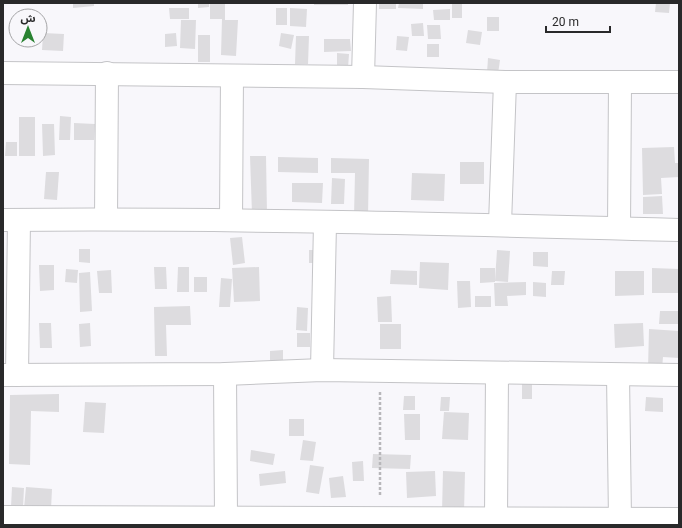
<svg xmlns="http://www.w3.org/2000/svg" width="682" height="528" font-family="Roboto,'Noto Sans Arabic',sans-serif">
<style>
.building{fill:#dddcdf}
.lines{fill:none;stroke-linecap:round;stroke-linejoin:round}
.street-casing{stroke:#c4c4c7;stroke-width:24}
.path{stroke:#b8b7ba;stroke-width:2.5;stroke-dasharray:3 2;stroke-linecap:butt}
.street{stroke:#fff;stroke-width:22}
</style>
<rect width="100%" height="100%" fill="#f8f7fb"/>
<g class="building">
<path d="M73,3H94V6L73,8Z"/>
<path d="M198,3H209V7L198,8Z"/>
<path d="M210,3H225V20H238L236,56L221,55L222,19H210Z"/>
<rect x="314" y="3" width="34" height="2"/>
<rect x="379" y="3" width="17" height="6"/>
<path d="M399,3H423V9L398,8Z"/>
<rect x="452" y="3" width="10" height="15"/>
<path d="M656,3H670L669,13L655,12Z"/>
<path d="M169,8H189V19H170Z"/>
<rect x="276" y="8" width="11" height="17"/>
<path d="M290,8L307,9L306,27L290,26Z"/>
<path d="M450,9V20H434L433,10Z"/>
<rect x="487" y="17" width="12" height="14"/>
<path d="M181,20H196L195,49L180,48Z"/>
<path d="M423,23L424,36H412L411,24Z"/>
<path d="M427,25H440L441,39H428Z"/>
<path d="M468,30L482,32L480,45L466,43Z"/>
<path d="M43,33L64,34L63,51L42,50Z"/>
<path d="M176,33L177,46L165,47V34Z"/>
<path d="M281,33L294,35L291,49L279,46Z"/>
<rect x="198" y="35" width="12" height="27"/>
<path d="M296,36H309L308,64H295Z"/>
<path d="M397,36L409,37L407,51L396,50Z"/>
<path d="M324,39H350L351,51L324,52Z"/>
<rect x="427" y="44" width="12" height="13"/>
<path d="M337,53L349,54L348,68L337,67Z"/>
<path d="M488,58L500,60L498,74L487,73Z"/>
<path d="M60,116L71,117L70,140H59Z"/>
<rect x="19" y="117" width="16" height="39"/>
<path d="M74,123L95,124L94,140H74Z"/>
<path d="M42,124H54L55,155L43,156Z"/>
<path d="M6,142H17V156H5Z"/>
<path d="M674,147L675,163H679V177L661,178L662,194L643,195L642,148Z"/>
<path d="M250,156H266L267,214H252Z"/>
<path d="M278,157L318,158V173L278,172Z"/>
<path d="M331,158L369,159L368,216H354L355,173H331Z"/>
<rect x="460" y="162" width="24" height="22"/>
<path d="M46,172H59L57,200L44,199Z"/>
<path d="M412,173L445,174L444,201L411,200Z"/>
<path d="M332,178L345,179L344,204H331Z"/>
<path d="M292,183H323L322,203L292,202Z"/>
<path d="M662,196L663,214H643V197Z"/>
<path d="M242,237L245,263L233,265L230,238Z"/>
<path d="M79,249H90V263L79,262Z"/>
<path d="M309,250H328L329,263H309Z"/>
<path d="M497,250L510,251L508,282L495,281Z"/>
<path d="M533,252H548V267L533,266Z"/>
<path d="M420,262L449,263L448,290L419,288Z"/>
<path d="M39,265H54V290L40,291Z"/>
<path d="M154,267H166L167,289H155Z"/>
<path d="M178,267H189V292H177Z"/>
<path d="M259,267L260,301L234,302L232,268Z"/>
<path d="M480,268H495V282L480,283Z"/>
<path d="M652,268L679,269V293H652Z"/>
<path d="M66,269L78,270L77,283L65,282Z"/>
<path d="M111,270L112,293H99L97,271Z"/>
<path d="M391,270L417,271V285L390,284Z"/>
<path d="M552,271H565L564,285H551Z"/>
<path d="M615,271H644V295L615,296Z"/>
<path d="M90,272L92,311L80,312L79,273Z"/>
<rect x="194" y="277" width="13" height="15"/>
<path d="M221,278L232,279L230,307H219Z"/>
<path d="M457,281H470L471,307L458,308Z"/>
<path d="M526,282V295L507,296L508,306H495L494,283Z"/>
<path d="M533,282L546,283V297L533,296Z"/>
<path d="M391,296L392,322H378L377,297Z"/>
<rect x="475" y="296" width="16" height="11"/>
<path d="M190,306L191,325H166L167,356H155L154,307Z"/>
<path d="M297,307L308,308L307,331L296,330Z"/>
<path d="M660,311H679V324H659Z"/>
<path d="M39,323H51L52,348H40Z"/>
<path d="M90,323L91,346L80,347L79,324Z"/>
<path d="M643,323L644,346L615,348L614,324Z"/>
<rect x="380" y="324" width="21" height="25"/>
<path d="M649,329L679,331V358L663,357L662,369H648Z"/>
<rect x="297" y="333" width="13" height="14"/>
<path d="M283,350V364H270V351Z"/>
<path d="M522,374L532,375V399H522Z"/>
<path d="M59,394V412L31,411L30,465L9,464L10,395Z"/>
<path d="M404,396H415V410H403Z"/>
<path d="M441,397H450L449,411H440Z"/>
<path d="M646,397L663,398V412L645,411Z"/>
<path d="M85,402L106,403L104,433L83,432Z"/>
<path d="M444,412L469,413L468,440L442,439Z"/>
<path d="M404,414H420V440H405Z"/>
<rect x="289" y="419" width="15" height="17"/>
<path d="M303,440L316,442L313,461L300,460Z"/>
<path d="M251,450L275,454L273,465L250,461Z"/>
<path d="M373,454L411,455L410,469L372,468Z"/>
<path d="M363,461L364,481H353L352,462Z"/>
<path d="M310,465L324,467L319,494L306,492Z"/>
<path d="M285,471L286,483L260,486L259,474Z"/>
<path d="M435,471L436,496L407,498L406,472Z"/>
<path d="M443,471L465,472L464,512H442Z"/>
<path d="M343,476L346,497L331,498L329,478Z"/>
<path d="M12,487L24,488L23,508L11,507Z"/>
<path d="M26,487L52,489L51,509L24,508Z"/>
</g>
<g class="lines">
<g class="street-casing">
<g id="street">
<path d="M3,73L363,77L505,82H679"/>
<path d="M363,77L365,3"/>
<path d="M106,219L107,73"/>
<path d="M3,220C228,218 454,224 679,230"/>
<path d="M231,220L232,76"/>
<path d="M500,224L505,82"/>
<path d="M619,228L620,83"/>
<path d="M322,370L325,223"/>
<path d="M225,374L226,516"/>
<path d="M3,375L225,374L322,370L679,375"/>
<path d="M17,375L19,220"/>
<path d="M618,375L620,519"/>
<path d="M3,517L679,519"/>
<path d="M496,519L497,373"/>
</g>
</g>
<path class="path" d="M380,392V497"/>
<use href="#street" class="street"/>
</g>
<rect width="682" height="528" fill="none" stroke="#29292a" stroke-width="8"/>
<g transform="translate(28 28)"><circle r="19" fill="#f8f7fb" stroke="#a5a5a7"/>
<path d="M0-3L7 15L0 10L-7 15Z" fill="#298231"/>
<text y="-6" font-size="11" font-weight="bold" text-anchor="middle" fill="#29292a">ش</text>
</g>
<path d="M546 26v6h64v-6" fill="none" stroke="#29292a" stroke-width="2"/>
<text x="552" y="26" font-size="12" fill="#29292a" stroke="#f8f7fb" stroke-width="3" paint-order="stroke">20 m</text>
</svg>
